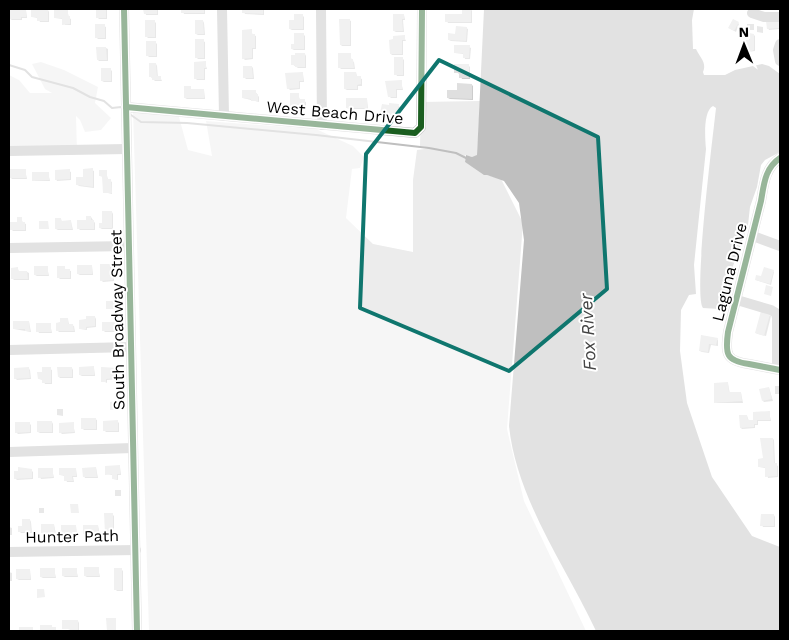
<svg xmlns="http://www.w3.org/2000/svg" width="789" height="640" font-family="'Work Sans',sans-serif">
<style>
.green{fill:#ececec}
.water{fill:#bfbfbf}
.shadow{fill:#0003}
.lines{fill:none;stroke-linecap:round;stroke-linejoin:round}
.stream{stroke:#bfbfbf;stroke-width:2}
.building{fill:#dfdfdf}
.minor{stroke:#bebebe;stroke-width:10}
.cycleway-casing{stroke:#fff;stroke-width:9}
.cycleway{stroke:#1b5e20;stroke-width:6}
.marked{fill:none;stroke:#0f766e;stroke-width:4;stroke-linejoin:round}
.labels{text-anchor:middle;stroke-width:4;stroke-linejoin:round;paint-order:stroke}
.street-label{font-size:16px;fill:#000;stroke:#fff}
.water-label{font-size:18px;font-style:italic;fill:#444;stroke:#fff}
</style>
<rect width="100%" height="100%" fill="#fff"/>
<g class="green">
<path d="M41,62L64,70L98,87L95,103L111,118L101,130L85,132L80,120L76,116L77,150L9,151V75L19,80L30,93H52L45,89L32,64Z"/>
<path d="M480,101L477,156L472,157L465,155V162L487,175L501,179L523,223L507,429L524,501L586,631H149L133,112L179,117L188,150L212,156L206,121L316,129L353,146L364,157L360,168L352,169L346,218L373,244L413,252V180L417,150L432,148L420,146L421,102Z"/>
</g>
<path class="water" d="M484,9H694L692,20L693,49H696C700,58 707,62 703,72L704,75H725L735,70L762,64L769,66L780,74V152L765,160L761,165L757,187L750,207L748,225L733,266L727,298L719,309L703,308C693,295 713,136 716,108L713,106C703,111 705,138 706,149L694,265L696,294L689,295L681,310L680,351L687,403L712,477L752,536L780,547V631H596C565,565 517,500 509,426L524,240L519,203L504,181L487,175H484L465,162L466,155L472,157L477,155Z"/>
<g class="shadow">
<path d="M67,9L69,18L71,19V25H65L63,19L55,18Z"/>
<path d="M97,9H107V19H99L97,17Z"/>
<path d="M145,9H158V15H146Z"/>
<path d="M182,9H205V14H184Z"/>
<path d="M243,9H264V15L245,14Z"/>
<path d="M341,9H360V10H343Z"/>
<path d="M471,9L472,11V23H448L447,21L463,15Z"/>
<path d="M26,10L27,18H22V20H12L10,19Z"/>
<path d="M48,10L49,12V22H40L38,18L32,17Z"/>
<path d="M302,15L304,17V30H292L290,29L295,21Z"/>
<path d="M404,15L405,20H403L404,32H396L394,31Z"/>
<path d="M349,20L351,21V46H342L341,45Z"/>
<path d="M154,21L156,23V38H148L146,36Z"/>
<path d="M203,21L204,23L205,35H198L196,34Z"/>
<path d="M779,22L780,29L769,30L768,28Z"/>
<path d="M738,23L739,24L736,32L731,29Z"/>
<rect x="747" y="24" width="7" height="6"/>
<path d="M104,26L106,27V39H98L96,37Z"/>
<path d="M757,26L763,27V33L757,32Z"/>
<path d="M466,28L468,29L467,42L451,41L449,40Z"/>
<path d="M251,31L253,35L256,36V49H253V59L245,60L243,58Z"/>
<path d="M303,34L305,36V50H294L292,49Z"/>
<path d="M754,35L755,36V51L748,52L745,48Z"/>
<path d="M404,37L406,41H403V55H392L391,54Z"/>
<path d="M203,41L205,42V59H198L196,57Z"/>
<path d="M156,43L157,44V57H149L148,56Z"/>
<path d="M469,47L471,48L470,59H465L464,54L455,53Z"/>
<path d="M106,48L108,49V61H99L98,60Z"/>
<path d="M305,54L306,56V68H298L292,64Z"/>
<path d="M350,54L352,61L354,62L355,69H341L339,67Z"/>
<path d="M403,59L404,60V76H397L396,74Z"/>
<path d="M205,63L207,69H205V80H197L195,78Z"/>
<path d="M156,64L157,66L158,78L160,77L162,81H155L150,76Z"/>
<path d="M469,66L470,67V79H462L460,74L455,72Z"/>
<path d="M252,67L253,68L254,79H246L245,78Z"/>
<path d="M110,69L112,71V82H104L102,81Z"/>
<path d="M356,73L357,77L362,79V86H358V90H347L345,89Z"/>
<path d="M303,74L304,82H300V89L290,90L288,88Z"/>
<path d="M401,82L403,90H397V98H391L389,96Z"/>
<path d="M472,85L473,86V100L450,99L448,98Z"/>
<path d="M190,87L192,91L204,90L205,99H187L185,98Z"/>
<path d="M255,91L259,97V102L243,98Z"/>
<path d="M298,94L300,100L306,102V108H293L291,106Z"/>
<path d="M367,99L368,109H349L347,108Z"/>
<path d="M398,106L400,107L398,116L382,113Z"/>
<path d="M25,170L27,179H12L11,178Z"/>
<path d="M92,170L94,171V188L79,186L78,185Z"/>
<path d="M69,171L71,172V180L57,181L56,179Z"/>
<path d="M106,171L108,180L112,182V194L104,192V177L100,176Z"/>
<path d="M48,173L50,181H35L34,180Z"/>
<path d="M112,212L113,214V229H102L100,228Z"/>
<path d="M91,217L95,223V230H80L78,228Z"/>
<path d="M21,218L23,223L26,224V231H13L12,230Z"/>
<path d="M61,219L62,222H71L73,230H58L56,229Z"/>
<path d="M109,265L111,267V277L114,278V281L103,282L101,280Z"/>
<path d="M92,266L93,275H80L78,274Z"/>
<path d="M47,267L49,276H37L35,275Z"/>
<path d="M64,267L66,270L71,271V279H60L58,277Z"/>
<path d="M18,269L19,272H27L29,273V280H14L12,278Z"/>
<path d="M773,271L774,272L771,285L756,280Z"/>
<path d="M770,315L771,316L766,336L758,334L756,333Z"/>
<path d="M95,317L96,319V327L87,328V330L80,329Z"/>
<path d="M68,319L69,325L74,326L75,332H59L58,331Z"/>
<path d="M29,322L31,332L14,329Z"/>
<path d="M117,323L118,332H105L103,330Z"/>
<path d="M50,324L52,333H39L38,331Z"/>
<path d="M702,337L717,339L718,340V346L711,345L709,353L702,352L700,351Z"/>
<path d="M72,368L73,370V378H60L59,377Z"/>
<path d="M94,368L95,376H82L80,375Z"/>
<path d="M29,369L30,370L31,379L17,380L15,378Z"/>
<path d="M50,369L52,370V384H45L43,380L39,379L43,373Z"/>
<path d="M117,370L119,371V379L107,380V383L103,381Z"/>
<path d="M728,384L730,394L741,393L743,403H717L716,402Z"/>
<rect x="775" y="386" width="5" height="8"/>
<path d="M769,388L773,401L764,402L763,401Z"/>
<path d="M57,409H63V416L57,415Z"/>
<path d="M769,412L771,421H758V425H755V428L742,429L741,428L747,416L749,421H755Z"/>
<path d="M95,419L97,420V430H84L82,428Z"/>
<path d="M117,421L119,423V432H106L104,430Z"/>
<path d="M52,422L53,424V433H40L38,432Z"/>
<path d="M29,423L31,425V433L18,434L16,432Z"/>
<path d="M73,424L75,433L62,434L60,432Z"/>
<path d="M773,439L774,440L775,464L778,466V477L768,478L766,468L759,467L764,460Z"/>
<path d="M120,467L121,475H118V480L113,479V475L106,474Z"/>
<path d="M96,468L98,478H85L84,476Z"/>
<path d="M52,469L54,478L41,479L40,477Z"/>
<path d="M76,469L77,477H73L74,482H67L65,476L60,475Z"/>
<path d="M31,470L33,472V479L17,480L15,478Z"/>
<rect x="115" y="490" width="6" height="6"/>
<rect x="39" y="508" width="5" height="5"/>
<path d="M112,514L114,516V533L107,534L106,532Z"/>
<path d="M774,515L775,517V527H763L762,525Z"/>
<path d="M30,520L31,522L32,533H21L20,532Z"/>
<path d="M54,525L56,534H44L43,532Z"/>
<path d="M76,526L77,535H64L62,533Z"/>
<path d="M98,526L100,535H86L85,534Z"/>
<path d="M9,527L12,528V535H9Z"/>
<path d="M98,568L100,577H87L85,576Z"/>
<path d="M54,569L56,578H43L41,577Z"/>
<path d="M76,569L78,577H65L63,576Z"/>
<path d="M30,570L31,580H19L17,579Z"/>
<path d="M122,570L123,571V591H117L115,589Z"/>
<path d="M9,572L12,573V581H9Z"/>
<path d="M78,621L79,623V631H72V630L64,628Z"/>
</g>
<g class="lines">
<g class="stream">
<path d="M9,65L25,70L32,77L73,88L90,97L104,101L112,108L121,107L123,109"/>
<path d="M131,115L141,122L187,123L316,135L429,148L456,153L468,159"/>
</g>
</g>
<g class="building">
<path d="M9,9H26V17H21V19H9Z"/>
<path d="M31,9H48V21H37V17H31Z"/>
<path d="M54,9H68V16H70V24L62,25V18H54Z"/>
<rect x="96" y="9" width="10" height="9"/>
<path d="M143,9H157V14H144Z"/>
<rect x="181" y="9" width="23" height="4"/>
<path d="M242,9H263V14L242,13Z"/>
<path d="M462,9H471V22H445V14H462Z"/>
<path d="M294,14H303V29H289V20H294Z"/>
<path d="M393,14H404V19H402L403,31H393Z"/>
<path d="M339,19H350V45H340Z"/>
<path d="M733,19L739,22L734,31L728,28Z"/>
<rect x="145" y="20" width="10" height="17"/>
<path d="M195,20H203L204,34H195Z"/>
<path d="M766,21H779V28L767,29Z"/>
<rect x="95" y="24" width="10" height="14"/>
<path d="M456,26L467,27L466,41L448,40V33L455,34Z"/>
<path d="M252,29V34H255V48H252V58L242,59V30Z"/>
<path d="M294,33H304V49H291V44H294Z"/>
<path d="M749,33L754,34V50L752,51H746V49H744V40H749Z"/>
<path d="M405,35V40H402V54H390L389,40L393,39V36Z"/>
<rect x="195" y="39" width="9" height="19"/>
<rect x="146" y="41" width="10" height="15"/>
<path d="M454,45H470L469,58H463V53H454Z"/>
<path d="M96,47H106L107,60H97Z"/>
<path d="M295,53H305V67H295V65H291V55H295Z"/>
<path d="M338,53H351V59H353L354,68H338Z"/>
<rect x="394" y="57" width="9" height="18"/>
<path d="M206,61V68H204V79H194V62Z"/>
<path d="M149,63H156L157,76H161V80H152V77H149Z"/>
<path d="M454,64H469V78H459V73H454Z"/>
<path d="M243,66H252L253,78H243Z"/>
<rect x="101" y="68" width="10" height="13"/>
<path d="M303,72V81H299V88L287,89L285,73Z"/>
<path d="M344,72H356L357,76H361V84L357,85V89H344Z"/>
<path d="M402,80V89H396V97H388L385,81Z"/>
<path d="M457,83L472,84V99L447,98V90H457Z"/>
<path d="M184,86H191V89H204V98H184Z"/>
<path d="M242,90H256V94H258V101H251V99L242,98Z"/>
<path d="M290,93H299V99H305V107H290Z"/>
<rect x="346" y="98" width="21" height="10"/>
<path d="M389,103L399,104L397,115L380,113L382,104L389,105Z"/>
<path d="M93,168V187L76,185V177H83V169Z"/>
<rect x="10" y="169" width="16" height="9"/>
<path d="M70,169V179L55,180V170Z"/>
<path d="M99,170H107V179H111L112,193H103L102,176H99Z"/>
<path d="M32,172H49V180L32,181Z"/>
<path d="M102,211H112V228H99V223H102Z"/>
<path d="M86,216H91V220H94V229H77V220H86Z"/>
<path d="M17,217H22V222H25V230H10V222H17Z"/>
<path d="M55,218H61V221L71,220L72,229H55Z"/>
<path d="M39,221H48L49,229H39Z"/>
<path d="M100,264H110V276H113V280L100,281Z"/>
<rect x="77" y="265" width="15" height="9"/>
<rect x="34" y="266" width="14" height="9"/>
<path d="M57,266H65V269H70V278H57Z"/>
<path d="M18,267V271H27L28,279H11V268Z"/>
<path d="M764,267L774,270L770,284L755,280L756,275L761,276Z"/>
<path d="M766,285L773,287L771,296L764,294Z"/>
<rect x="106" y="301" width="9" height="8"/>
<path d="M761,311L770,314L764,336L755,333Z"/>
<path d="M86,316H95V326L86,327V329H79V320L86,319Z"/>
<path d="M60,318H68V324H73L74,331H56V323L60,322Z"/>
<path d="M13,321H29L30,331H25V329H13Z"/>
<rect x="102" y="322" width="15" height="9"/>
<rect x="36" y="323" width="15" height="9"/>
<path d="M701,335L718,338L716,345L709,344L708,352L699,351Z"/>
<path d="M94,366V375H79V367Z"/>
<path d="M29,367L30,378L14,379V368Z"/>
<path d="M42,367H51V383H42V379H38L37,372H42Z"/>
<path d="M57,367H72V377H58Z"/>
<path d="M101,367L118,368V378L106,379V382H101Z"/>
<path d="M728,382L729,392H741L742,401L714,403V383Z"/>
<path d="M769,387L772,399L762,401L759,389Z"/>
<path d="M118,401V410H110V402Z"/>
<path d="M770,411V420H757V424H754V427L740,428L739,415H747L748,420H753V412Z"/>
<rect x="81" y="418" width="15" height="11"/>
<path d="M118,420V431H103V421Z"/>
<rect x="37" y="421" width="15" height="11"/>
<path d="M15,422H30V432L15,433Z"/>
<path d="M74,422V432L59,433V423Z"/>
<path d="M760,438H773L774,463H777V476L765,477V467H758V459L763,458Z"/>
<path d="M120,465V474H117V479H112V474L105,475V466Z"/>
<path d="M18,467L32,469V478L14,479V471H18Z"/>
<path d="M96,467L97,477H83L82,468Z"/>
<path d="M38,468H53V477L38,478Z"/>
<path d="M59,468H76V476H72L73,481H64V475H59Z"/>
<path d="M70,504H78L79,513H71Z"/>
<path d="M104,513H113V532L105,533Z"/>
<path d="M761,514H774V526H760Z"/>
<path d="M22,519H30L31,532H18V526H22Z"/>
<path d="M41,524H54L55,533H41Z"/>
<rect x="61" y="525" width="15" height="9"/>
<path d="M83,525H98L99,534H83Z"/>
<rect x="84" y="567" width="15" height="9"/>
<rect x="40" y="568" width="15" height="9"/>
<rect x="62" y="568" width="15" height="8"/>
<rect x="114" y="568" width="8" height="22"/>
<rect x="16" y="569" width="14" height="10"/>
<path d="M37,589H44L45,597L37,598Z"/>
<path d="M106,618H116V631H107Z"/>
<path d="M62,620H78V631H71V629H62Z"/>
<path d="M40,625H52V627H56V631H40Z"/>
<rect x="19" y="627" width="14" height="4"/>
</g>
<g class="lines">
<g class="minor">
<path d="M124,9L137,631"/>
<path d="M222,9L224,116"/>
<path d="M321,9L322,125"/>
<path d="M752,13L764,17H780"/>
<path d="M780,44L778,50L780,61"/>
<path d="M126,107L415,133L421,127L422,9"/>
<path d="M9,151L127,149"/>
<path d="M780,158C765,168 764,184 761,201L728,332C725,354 726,361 749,364C759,366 770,368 780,370"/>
<path d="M753,236L780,246"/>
<path d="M9,248L129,246"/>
<path d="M737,300L771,310L776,313L777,318V369"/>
<path d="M9,350L131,347"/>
<path d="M9,452L133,448"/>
<path d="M9,552L136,550"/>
</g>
<g class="cycleway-casing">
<g id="cycleway">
<path d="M124,9L137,631"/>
<path d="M126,107L415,133L421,127L422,9"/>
<path d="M780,158C765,168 764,184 761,201L728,332C725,354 726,361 749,364C759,366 770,368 780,370"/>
</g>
</g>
<use href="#cycleway" class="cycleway"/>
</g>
<path d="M0 0H789V640H0ZM439,60L598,137L607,289L509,371L360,308L366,154Z" fill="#fff" fill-opacity=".55" fill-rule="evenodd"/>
<path class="marked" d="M439,60L598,137L607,289L509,371L360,308L366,154Z"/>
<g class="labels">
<g class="street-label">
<text transform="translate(335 112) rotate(5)" y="6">West Beach Drive</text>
<text transform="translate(729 272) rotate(-76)" y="6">Laguna Drive</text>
<text transform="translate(117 320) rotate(-91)" y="6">South Broadway Street</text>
<text transform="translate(72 536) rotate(-1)" y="6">Hunter Path</text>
</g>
<g class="water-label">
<text transform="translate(588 332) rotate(-93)" y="6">Fox River</text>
</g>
</g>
<rect width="789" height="640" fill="none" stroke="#000000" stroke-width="20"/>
<g transform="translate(744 45) rotate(359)" stroke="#ffffff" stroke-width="4" paint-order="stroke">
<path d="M0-4L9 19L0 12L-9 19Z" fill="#000000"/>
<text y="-8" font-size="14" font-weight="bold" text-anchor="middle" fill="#000000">N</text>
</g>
</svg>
